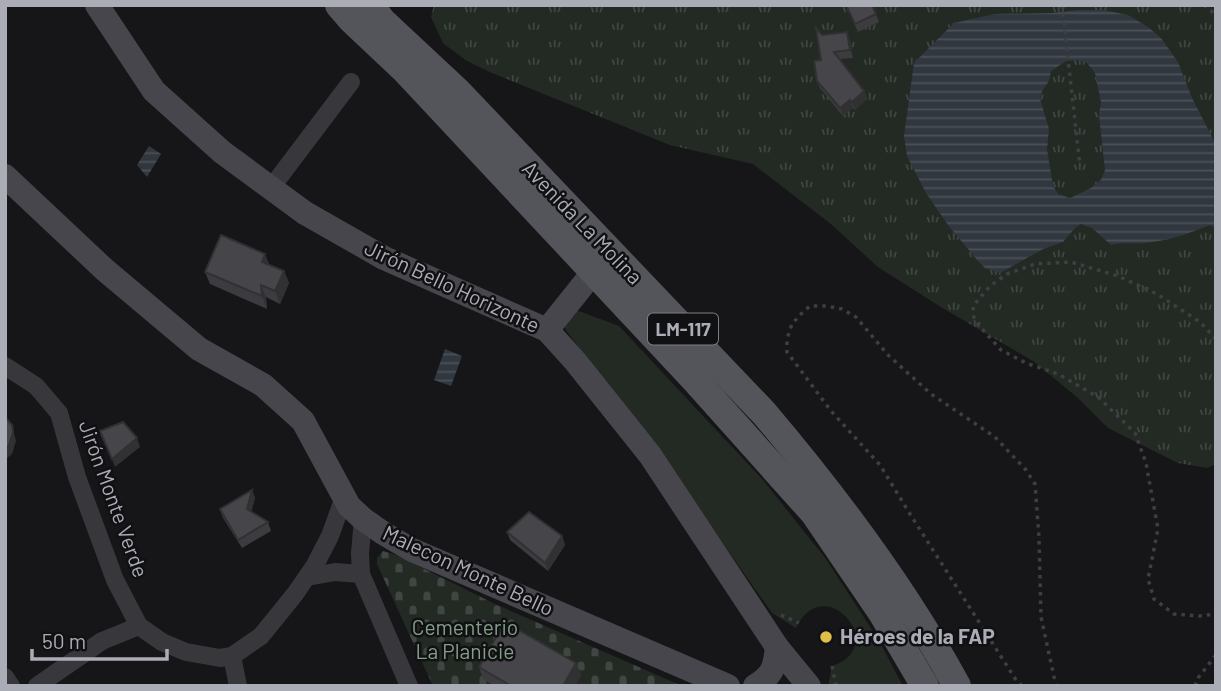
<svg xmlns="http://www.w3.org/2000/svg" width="1221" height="691" font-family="Barlow,sans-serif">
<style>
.grass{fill:url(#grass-tufts)}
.cemetery{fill:url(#cemetery-stones)}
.green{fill:#232a24}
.water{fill:url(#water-rules);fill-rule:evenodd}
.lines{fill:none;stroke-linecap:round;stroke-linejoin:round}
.path{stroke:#3e3e43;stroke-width:3.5;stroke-dasharray:3.5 5;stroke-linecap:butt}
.street{stroke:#38383c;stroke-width:18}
.secondary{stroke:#46464c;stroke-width:24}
.primary{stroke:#54545b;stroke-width:28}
.wall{fill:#3c3c40}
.shaded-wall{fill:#313134}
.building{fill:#46464a;stroke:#313134;stroke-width:2}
.poi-dot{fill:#dfbf47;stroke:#111113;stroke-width:2.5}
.labels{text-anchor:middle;stroke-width:5;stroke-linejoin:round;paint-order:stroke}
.shield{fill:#111113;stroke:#7c7e85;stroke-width:2}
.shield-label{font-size:19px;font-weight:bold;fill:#aaacb6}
.street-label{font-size:21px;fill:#aaacb6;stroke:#111113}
.park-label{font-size:21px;fill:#839f88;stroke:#111113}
.poi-label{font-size:21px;font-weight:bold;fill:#aaacb6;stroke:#111113;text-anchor:start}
</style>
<defs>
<pattern id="grass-tufts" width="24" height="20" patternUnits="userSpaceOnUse" patternTransform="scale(1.75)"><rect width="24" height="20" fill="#232a24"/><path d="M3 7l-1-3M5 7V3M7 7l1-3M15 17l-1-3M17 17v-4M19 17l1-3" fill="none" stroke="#404642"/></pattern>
<pattern id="cemetery-stones" width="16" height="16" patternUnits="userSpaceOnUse" patternTransform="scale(1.75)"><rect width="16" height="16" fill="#232a24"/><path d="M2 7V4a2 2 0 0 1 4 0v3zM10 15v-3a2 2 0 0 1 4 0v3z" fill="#404642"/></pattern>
<pattern id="water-rules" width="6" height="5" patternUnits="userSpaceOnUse" patternTransform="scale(1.75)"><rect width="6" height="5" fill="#31373f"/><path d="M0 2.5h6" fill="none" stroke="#4c5158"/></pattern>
</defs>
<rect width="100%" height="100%" fill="#161618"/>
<path class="grass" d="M434,5H1216V464L1207,468L1178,463L1108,428L1078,398L1033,361L941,307L878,267L831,224L753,164L670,145L492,73L467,61L443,43L431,17Z"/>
<path class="cemetery" d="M383,551L396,555L495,604L682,686H433L377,564V558Z"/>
<path class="green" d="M573,309L619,326L763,480L826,559L878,639L903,686H828L832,666C892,646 823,569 796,628L772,613L657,450L568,333L562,323Z"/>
<g class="water">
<path d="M1077,10H1103L1128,15L1148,27L1161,38L1178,62L1192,98L1216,145V228L1210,225C1188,234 1168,241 1144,243C1133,244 1122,242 1111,245L1092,228L1081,224L1076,227L1063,242L1043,249L1000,273L985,268L978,261L948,225L926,193L907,156L904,136L914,63L954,23L995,14L1053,13ZM1077,60L1087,63L1095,73L1101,102L1099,115L1105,170L1101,180L1091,188L1070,198L1058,194L1053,186L1047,149L1049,129L1040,99L1042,91L1049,81L1051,71L1066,61Z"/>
<path d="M149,146L161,154L147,177L137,165Z"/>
<path d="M445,349L462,356L451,386L434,380Z"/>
</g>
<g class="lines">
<g class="path">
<path d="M1062,5L1080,166"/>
<path d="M1204,5L1216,15"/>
<path d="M1216,339L1200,322L1157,294L1118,276L1071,262L1035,264L1007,274L990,286L973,306L974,320L1001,350L1026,363L1058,374L1098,397L1135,433L1146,463L1158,529L1148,579L1154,599L1174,614L1199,616L1216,614"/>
<path d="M781,615L799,623"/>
<path d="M832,666L836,686"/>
<path d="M1022,686L1016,680L910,514L880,465L831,411L787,352V339L792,324L801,314L810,306H826L842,309L856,317L888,355L931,394L995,437L1026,470L1035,484L1039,537L1041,617L1056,686"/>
<path d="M1195,686L1198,678L1216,655"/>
</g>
<g class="street">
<path d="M271,188L351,82"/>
<path d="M5,366L36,386L59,413L77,477L115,580L139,626L162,642L186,652L220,658L232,656L261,636L295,594L315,565L330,536L344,497"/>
<path d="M363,519L360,553L361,574L409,686"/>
<path d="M307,577L335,572L361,574"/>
<path d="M232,656L238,686"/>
<path d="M5,677L11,686"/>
<path d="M37,686L102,641L139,626"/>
</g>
<g class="secondary">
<path d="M97,5L154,91L222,152L305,213L384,258L547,330L575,361L650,455L777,647L809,686"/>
<path d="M5,176L105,270L199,349L263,385L303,421L349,506L363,519L383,533L412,550L728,686"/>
<path d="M547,330L591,275L609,259"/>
<path d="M755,686C773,675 775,667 777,647"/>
</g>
<g class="primary">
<path d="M339,5L352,20L404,69L695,380L814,513L882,613L925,686"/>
<path d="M370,5L382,21L457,91L764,413C836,498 904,588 957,686"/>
</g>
</g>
<g class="wall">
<path d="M846,5H872L879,22L858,32Z"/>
<path d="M850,40L853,58L840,59L864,91L867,99L855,110L853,108L843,116L820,88L817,81L821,60Z"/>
<path d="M269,265L284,271L289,283L280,304L266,297L267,309L210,284L205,272Z"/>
<path d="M252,490L255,498L251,512L268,522L271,531L242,548L223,518L220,509Z"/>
<path d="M507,532L562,536L565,545L548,571L510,540Z"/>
<path d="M576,663L581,675L575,686H494L483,679L479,667Z"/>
</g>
<g class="shaded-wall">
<path d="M847,32L850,40L853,58L850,50Z"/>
<path d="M864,91L867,99L855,110L852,102Z"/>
<path d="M850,100L853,108L843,116L840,108Z"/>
<path d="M265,254L270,266L262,262Z"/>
<path d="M284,271L289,283L280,304L275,291Z"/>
<path d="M261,285L266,297L267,309L262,296Z"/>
<path d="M12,425L16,441L12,454L6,459L5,449Z"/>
<path d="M137,438L140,447L115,467L112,459Z"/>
<path d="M252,490L255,498L250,517L247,509Z"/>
<path d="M562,536L565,545L548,571L545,563Z"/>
<path d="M576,663L581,675L575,686H563Z"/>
</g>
<g class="building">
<path d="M846,5H872L876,14L855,24Z"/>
<path d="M816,28L822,35L847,32L850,50L834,52L864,91L852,102L850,100L840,108L817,81L814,61L821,60Z"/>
<path d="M221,235L265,254L262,262L284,271L275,291L261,285L262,296L205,272Z"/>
<path d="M5,417L12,425L13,432L9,445L5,449Z"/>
<path d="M123,422L137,438L112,459L100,431Z"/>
<path d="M252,490L247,509L268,522L238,540L220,509Z"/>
<path d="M529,512L562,536L545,563L507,532Z"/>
<path d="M505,622L576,663L563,686H511L479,667Z"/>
</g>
<circle class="poi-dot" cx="826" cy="637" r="7"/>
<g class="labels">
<rect class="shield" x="648" y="313.5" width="70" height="31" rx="5"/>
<g class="shield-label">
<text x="683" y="336">LM-117</text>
</g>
<g class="street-label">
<text transform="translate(582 223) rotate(46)" y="7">Avenida La Molina</text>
<text transform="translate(452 287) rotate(25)" y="7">Jirón Bello Horizonte</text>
<text transform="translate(113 499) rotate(70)" y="7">Jirón Monte Verde</text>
<text transform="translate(468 571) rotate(25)" y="7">Malecon Monte Bello</text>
</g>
<g class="park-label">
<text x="465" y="635">Cementerio<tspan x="465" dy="24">La Planicie</tspan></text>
</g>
<g class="poi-label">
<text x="840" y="644">Héroes de la FAP</text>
</g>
</g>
<rect width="1221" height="691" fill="none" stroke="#aaacb6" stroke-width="14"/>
<path d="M32 649v10h135v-10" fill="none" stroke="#aaacb6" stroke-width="3.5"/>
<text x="42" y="649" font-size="21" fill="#aaacb6" stroke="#111113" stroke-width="5" paint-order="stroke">50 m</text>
</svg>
